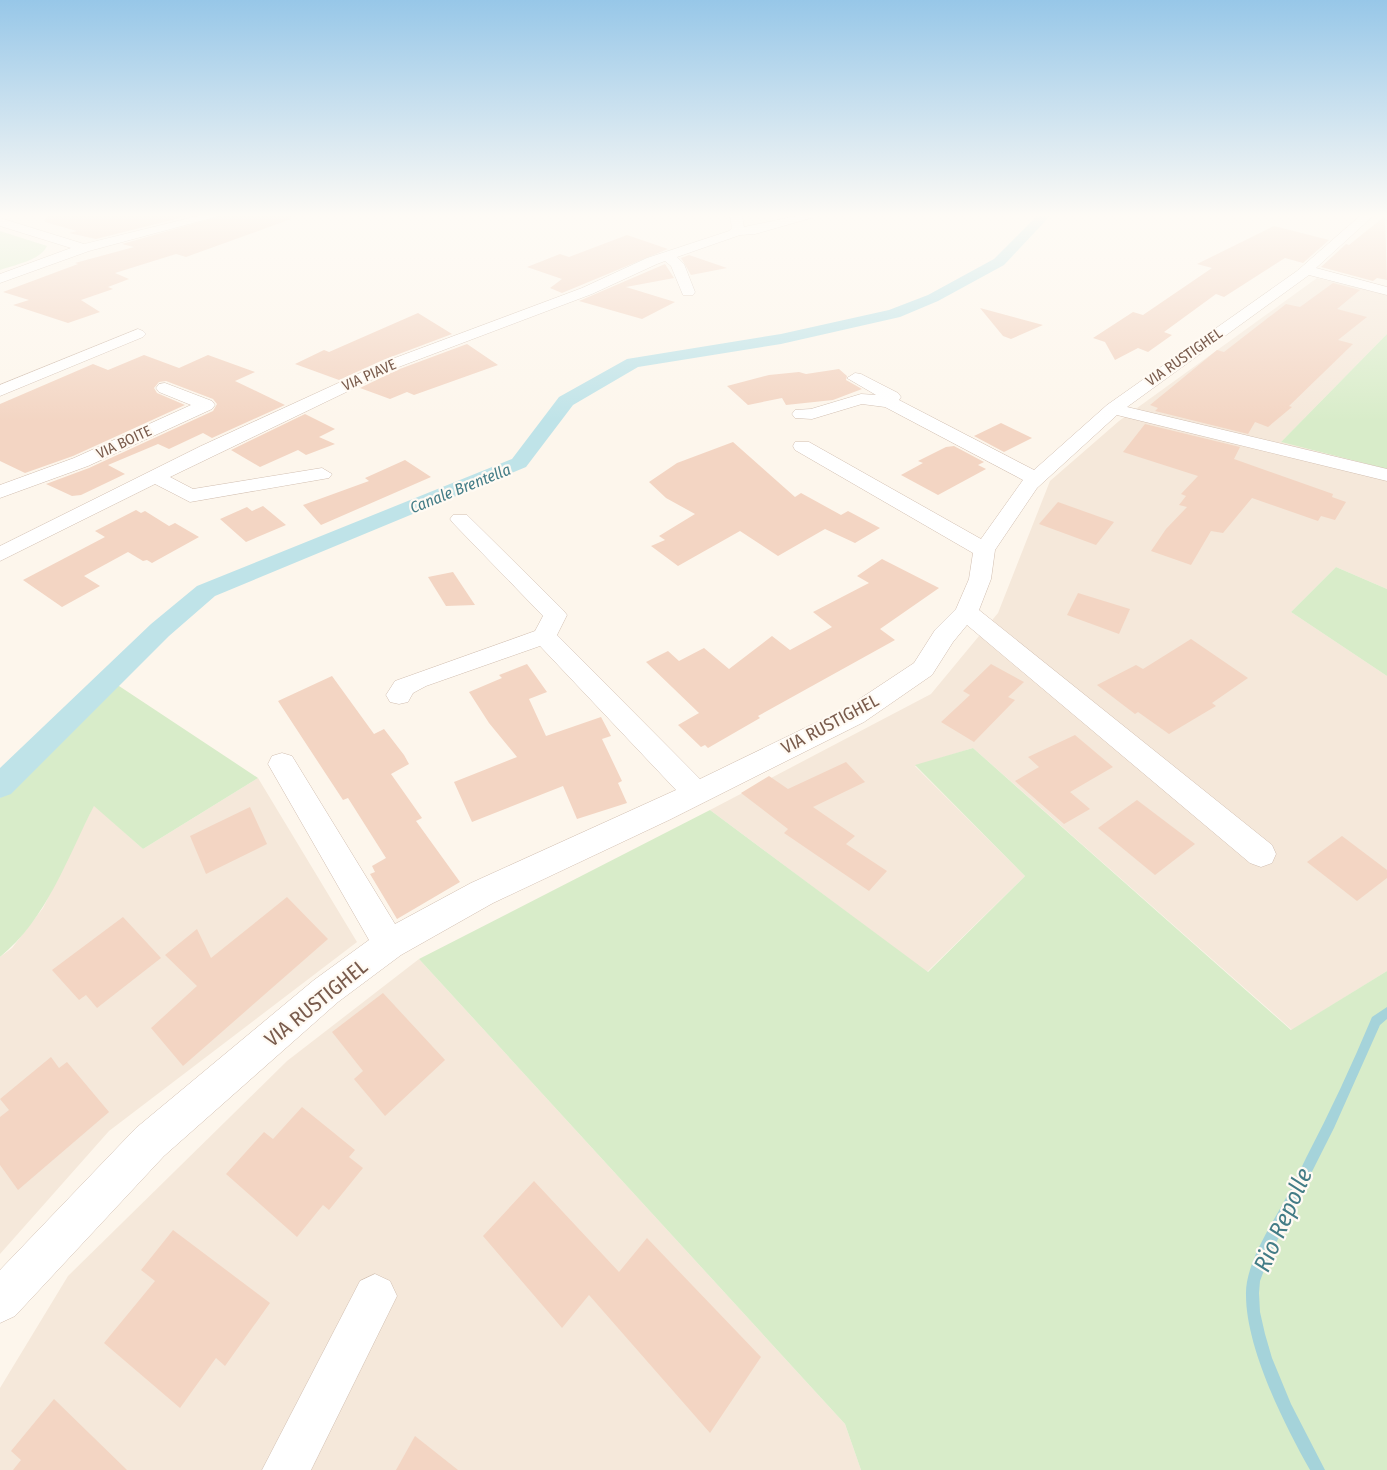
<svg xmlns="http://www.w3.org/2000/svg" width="1387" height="1470" font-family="'Fira Sans Condensed',sans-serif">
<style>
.residential{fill:#f5e8da}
.green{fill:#d8ecc9}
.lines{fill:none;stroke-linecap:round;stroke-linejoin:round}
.stream{fill:#a5d3da;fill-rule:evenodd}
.canal{fill:#bfe3e8;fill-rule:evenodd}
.building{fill:#f3d5c3}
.minor-casing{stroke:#d1beb0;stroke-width:1}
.minor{fill:#fff;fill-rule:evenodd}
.labels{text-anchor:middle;stroke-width:4.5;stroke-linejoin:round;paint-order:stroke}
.far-street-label{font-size:15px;fill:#7a5c4d;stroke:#fffaf3}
.far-water-label{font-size:16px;font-style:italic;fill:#437c86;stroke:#fffaf3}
.street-label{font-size:18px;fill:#7a5c4d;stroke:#fffaf3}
.near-street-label{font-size:21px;fill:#7a5c4d;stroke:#fffaf3}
.near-water-label{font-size:24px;font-style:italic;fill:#437c86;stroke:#fffaf3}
</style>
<rect width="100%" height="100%" fill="#fdf6ec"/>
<g class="residential">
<path d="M1317,278L1387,295V334L1281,442L1387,469V589L1336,567L1291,612L1387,676V971L1292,1030L973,748L915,766L1025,876L927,972L710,810L931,694L998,613L1050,481L1119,421Z"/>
<path d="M258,778L357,942L109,1131L0,1254V957L12,948L43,908L94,805L143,849Z"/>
<path d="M419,959L845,1424L861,1470H0V1388L68,1276L287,1061Z"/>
</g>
<g class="green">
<path d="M0,231L47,246C41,260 14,265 0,270Z"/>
<path d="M1387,334V469L1281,442Z"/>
<path d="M1336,567L1387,589V676L1291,612Z"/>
<path d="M116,684L258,778L143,849L94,806C67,858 47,919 0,957V798Z"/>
<path d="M973,748L1291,1030L1387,971V1470H861L845,1424L419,959L710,810L928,972L1025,876L915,765Z"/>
</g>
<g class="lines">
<path class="stream" d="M1387,1007V1019L1380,1025L1334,1128L1269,1257L1260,1281L1259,1293L1260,1312L1265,1334L1272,1358L1291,1404L1325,1470H1310C1284,1424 1246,1348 1246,1295C1245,1267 1267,1232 1281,1207C1290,1191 1298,1175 1306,1158C1330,1112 1352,1065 1372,1017Z"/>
<path class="canal" d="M1037,216H1050L1004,265L938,301L900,317L781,344L638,367L573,405L526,467L215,596L169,636L11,794L0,798V768L151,624L197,586L512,459L559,397L627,359L781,334L889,310L928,295L994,259Z"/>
</g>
<g class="building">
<path d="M46,216H188L96,239L69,233L77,231L45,222Z"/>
<path d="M221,216H291V219L186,257L176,254L115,273L129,279L108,287L113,289L81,300L100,312L68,323L13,305L29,300L3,292L78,264L75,263L134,247L122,244Z"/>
<path d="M1385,216L1387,280L1377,278L1373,281L1321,267L1346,244L1349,245Z"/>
<path d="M1274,226L1329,240L1303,263L1285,258L1224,297L1216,294L1164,332L1172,335L1148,352L1138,348L1115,360L1105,342L1093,338L1133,312L1143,315L1212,268L1197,264Z"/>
<path d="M627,235L668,249L562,293L550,288L562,279L527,267L560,254L569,257Z"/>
<path d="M689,255L727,268L691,275L681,258Z"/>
<path d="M665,264L674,278L626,287L675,302L642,319L579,301Z"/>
<path d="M1333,283L1360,290L1337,309L1367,317L1338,340L1353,344L1289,406L1292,407L1268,427L1255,422L1248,434L1155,411L1158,408L1150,405L1217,350L1224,352L1286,304L1300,307Z"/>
<path d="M980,308L1043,325L1011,339L1003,336Z"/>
<path d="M418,313L452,334L383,360L339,380L295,364L324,350L329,352Z"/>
<path d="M467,344L498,365L414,395L407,392L390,399L360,388L397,370Z"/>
<path d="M144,355L179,368L208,355L255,372L235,381L285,405L212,438L203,433L169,449L158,444L108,465L125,474L81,495L72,496L46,484L89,468L213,411L217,404L213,399L166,381L159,382L154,388L157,393L185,405L73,456L25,473L0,461V404L93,364L108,370Z"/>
<path d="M839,369L847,376L846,380L862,389L833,400L786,405L782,398L748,405L727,386L769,375L799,372L806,374Z"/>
<path d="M305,414L335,429L319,437L335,444L306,455L298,450L260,467L231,450Z"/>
<path d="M1001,423L1032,438L1004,452L974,436Z"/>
<path d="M1145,424L1240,447L1234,459L1333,494L1332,497L1346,502L1335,520L1321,516L1318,521L1252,498L1223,533L1211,531L1191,565L1151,551L1166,529L1187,507L1179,505L1186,496L1181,494L1198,476L1123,452Z"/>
<path d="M733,442L795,497L801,493L841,515L848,511L880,528L855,543L825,529L778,556L740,531L678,566L651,546L665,540L659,536L695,514L666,498L649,482L677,463Z"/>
<path d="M954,446L984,462L978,465L986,469L938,495L901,475L923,463L918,461L946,447Z"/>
<path d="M405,460L431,477L321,525L303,505L369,481L365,478Z"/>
<path d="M1058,502L1114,522L1096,545L1039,524Z"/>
<path d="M263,506L286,525L246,542L220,519L247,507L252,511Z"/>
<path d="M136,510L141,513L145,511L169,526L175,523L199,537L152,563L147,560L143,561L128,552L84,576L100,586L62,607L23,580L105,537L95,531Z"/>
<path d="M882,559L939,588L880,629L895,640L758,716L760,718L708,748L705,745L701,747L678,725L699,713L646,662L668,651L679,661L704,648L729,669L772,636L790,650L832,627L813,612L869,583L857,576Z"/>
<path d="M453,572L475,605L446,606L428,577Z"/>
<path d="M1078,593L1130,609L1119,634L1067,615Z"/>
<path d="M1191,639L1248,678L1212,703L1216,706L1169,734L1138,712L1135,714L1097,685L1136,665L1143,669Z"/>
<path d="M527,664L547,692L529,699L546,736L601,717L611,736L602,739L622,781L618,783L627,803L577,819L563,786L472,822L454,782L517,757L489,723L469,692L502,678L499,675Z"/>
<path d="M991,664L1024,682L1008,697L1015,700L974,742L941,722L970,695L963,691Z"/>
<path d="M332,676L374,734L384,729L404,755L409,764L391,774L422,818L416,821L460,882L397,919L370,874L375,872L372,866L386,858L348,798L343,800L278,701Z"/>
<path d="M1075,735L1113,767L1070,792L1090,809L1064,824L1015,781L1039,767L1028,757Z"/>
<path d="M846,762L865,782L813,807L855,836L846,844L887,871L869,891L784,833L788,829L741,793L769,776L788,789Z"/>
<path d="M1137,800L1195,844L1155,875L1098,828Z"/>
<path d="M250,807L267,844L206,874L190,836Z"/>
<path d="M1342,836L1387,870V878L1357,901L1307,862Z"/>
<path d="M287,897L328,939L183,1066L151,1028L197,986L165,955L197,929L211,958Z"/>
<path d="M123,917L161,958L97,1008L86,995L79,1000L52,970Z"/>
<path d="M383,993L445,1060L385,1116L354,1079L363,1071L332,1032Z"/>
<path d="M51,1057L59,1068L67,1062L109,1112L18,1190L0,1165V1117L9,1110L0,1099Z"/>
<path d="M302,1107L355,1150L349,1157L363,1168L329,1210L323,1205L297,1237L226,1174L264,1132L273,1139Z"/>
<path d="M534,1181L619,1272L647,1238L761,1357L710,1433L589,1295L562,1328L483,1236Z"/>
<path d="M173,1230L270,1303L225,1366L216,1358L180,1408L104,1343L155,1281L141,1270Z"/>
<path d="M54,1399L127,1470H13L21,1460L11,1451Z"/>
<path d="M415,1436L458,1470H396Z"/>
</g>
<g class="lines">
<g class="minor-casing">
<g id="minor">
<path d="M198,216H219L89,251L0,283V274L71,248L0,226V218L84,244Z"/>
<path d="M730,216H742L744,227L797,216H818L755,234L740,235L677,257L684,264L695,292L693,295H683L671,266L665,261L657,264L592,294L396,368L170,477L193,489L322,468L332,474L329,478L190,502L155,484L0,561V546L201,446L384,362L582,288L647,258L729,231L732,228Z"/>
<path d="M1360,216H1373L1316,268L1387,287V295L1309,275L1127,407L1387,469V481L1117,415L1037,488L995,550L991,579L979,610L1272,845L1276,854L1272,863L1261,867L1250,863L967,625L953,642L932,675L864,722L669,820L493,903L401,955L338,1002L164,1156L15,1316L0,1323V1270L136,1128L314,980L369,940L268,764L272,756L282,753L292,756L395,924L471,883L676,790L540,646L426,686L413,693L408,702L399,704L390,702L386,695L395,681L535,631L543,616L453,523L450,519L453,515H467L563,610L567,615L557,635L700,779L846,708L914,663L935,630L956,609L969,579L973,553L795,450L793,446L795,442H809L981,539L1023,480L885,407L862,404L812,419L795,418L792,414L795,410L811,409L861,394L876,395L847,378L855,373L861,374L898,393L901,397L899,400L1034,470L1107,405L1297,271Z"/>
<path d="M138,329L143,331L146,334L143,337L0,396V385Z"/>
<path d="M165,383L212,401L215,405L212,409L88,466L0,498V485L74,458L191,405L159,392L156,388L159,384Z"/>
<path d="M375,1274L390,1281L397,1296L311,1470H262L360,1281Z"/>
</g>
</g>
<use href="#minor" class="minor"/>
</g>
<linearGradient id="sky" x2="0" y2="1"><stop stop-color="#97c7e8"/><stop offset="0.51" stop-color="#fefbf6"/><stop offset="1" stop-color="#fefbf6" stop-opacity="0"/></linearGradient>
<rect width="1387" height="422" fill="url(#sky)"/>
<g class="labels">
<g class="far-street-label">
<text transform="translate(1184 357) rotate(-35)" y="5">VIA RUSTIGHEL</text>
<text transform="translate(369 375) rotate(-24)" y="5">VIA PIAVE</text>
<text transform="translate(124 442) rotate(-25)" y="5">VIA BOITE</text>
</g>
<g class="far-water-label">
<text transform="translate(460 488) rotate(-22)" y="6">Canale Brentella</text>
</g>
<g class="street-label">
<text transform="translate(830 724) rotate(-28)" y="6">VIA RUSTIGHEL</text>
</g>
<g class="near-street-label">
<text transform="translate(316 1003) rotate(-39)" y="7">VIA RUSTIGHEL</text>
</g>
<g class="near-water-label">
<text transform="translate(1283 1220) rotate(-66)" y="8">Rio Repolle</text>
</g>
</g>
</svg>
